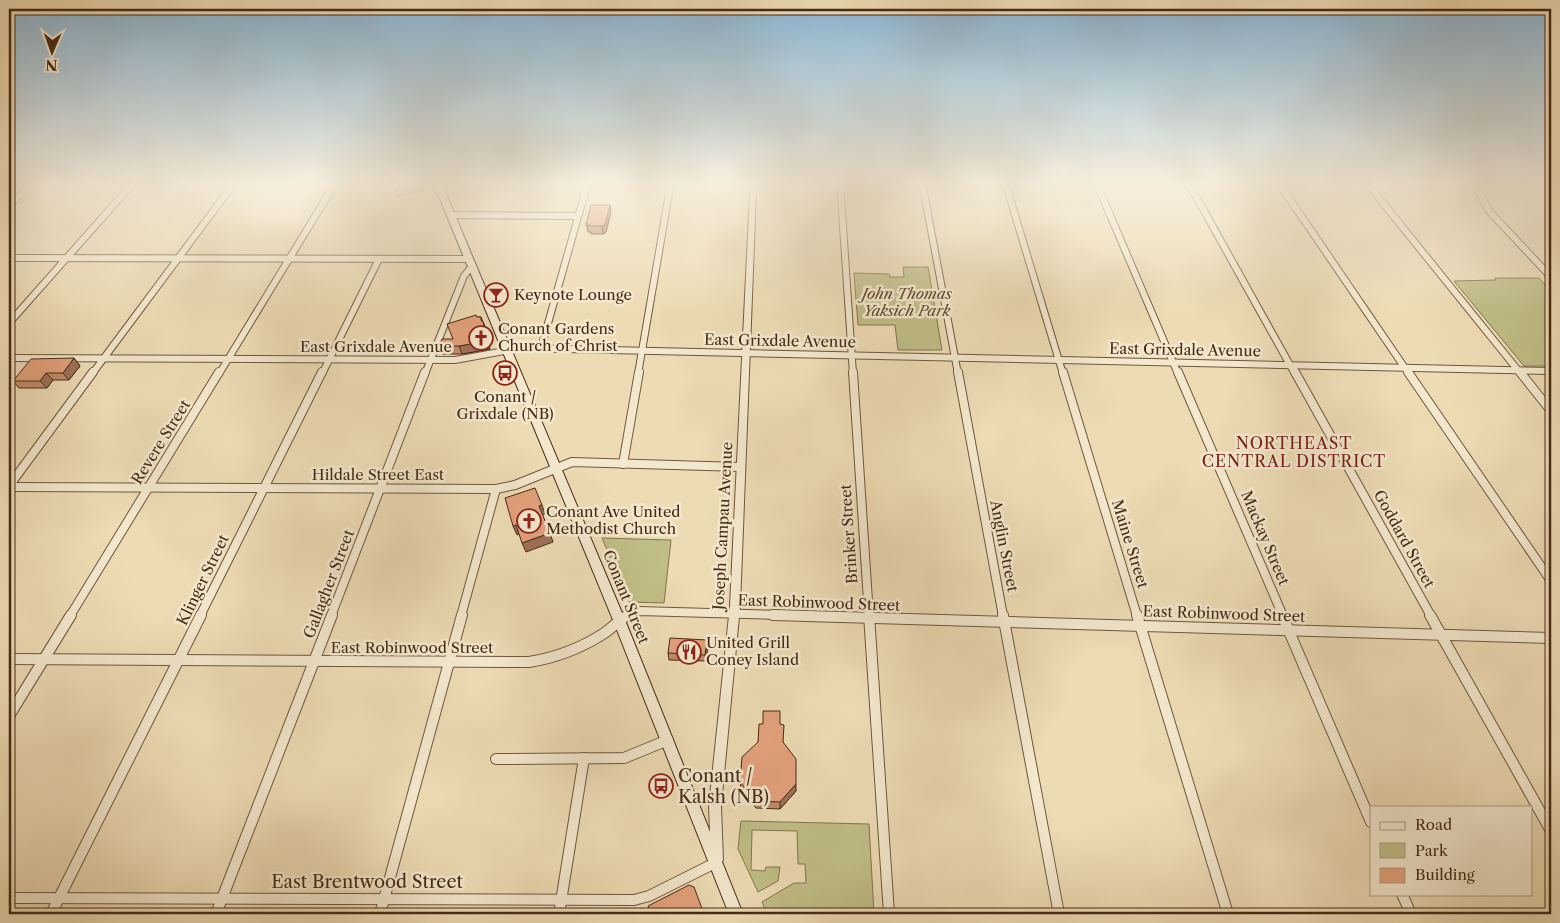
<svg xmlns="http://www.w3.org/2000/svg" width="1560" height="923" font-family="'Libre Caslon Text',serif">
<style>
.green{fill:#c0be87;stroke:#82744e}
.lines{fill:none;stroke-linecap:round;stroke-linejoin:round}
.minor-far2-casing{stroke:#6f573d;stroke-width:8}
.minor-far1-casing{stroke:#6f573d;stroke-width:10}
.minor-casing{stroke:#6f573d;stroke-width:12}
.tertiary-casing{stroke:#6f573d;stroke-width:2}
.secondary-casing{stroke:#452b15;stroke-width:2}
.minor-far2{stroke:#f3e8ce;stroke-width:6}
.minor-far1{stroke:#f3e8ce;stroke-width:8}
.minor{stroke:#f3e8ce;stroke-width:10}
.tertiary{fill:#f3e8ce;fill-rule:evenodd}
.secondary{fill:#f3e8ce;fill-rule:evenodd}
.wall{fill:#c38a6c;stroke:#452b15}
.shaded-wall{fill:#9f7158;stroke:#452b15}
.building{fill:#e3a17d;stroke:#452b15}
.labels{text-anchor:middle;stroke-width:5;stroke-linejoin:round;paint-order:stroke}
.park-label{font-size:15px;font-style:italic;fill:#5e482c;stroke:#f3e8ce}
.poi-label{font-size:15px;fill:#452b15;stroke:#f3e8ce;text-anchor:start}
.street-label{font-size:15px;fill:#452b15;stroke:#f3e8ce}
.neighbourhood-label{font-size:16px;letter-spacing:1px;fill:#7a1f14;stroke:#f3e8ce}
.near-poi-label{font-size:18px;fill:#452b15;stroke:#f3e8ce;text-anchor:start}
.near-street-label{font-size:18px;fill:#452b15;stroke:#f3e8ce}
</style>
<rect width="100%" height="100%" fill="#eddbb4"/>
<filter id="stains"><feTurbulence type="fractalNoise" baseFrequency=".004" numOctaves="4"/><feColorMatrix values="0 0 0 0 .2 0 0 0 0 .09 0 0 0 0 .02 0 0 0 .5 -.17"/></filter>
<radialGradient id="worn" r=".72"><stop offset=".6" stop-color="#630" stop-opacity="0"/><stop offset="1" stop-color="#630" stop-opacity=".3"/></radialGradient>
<g class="green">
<path d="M392,182H425L428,189L398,196Z"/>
<path d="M903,267H928L942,350H898L895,325H858L854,273L889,274L890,277H904Z"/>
<path d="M1495,278H1539L1551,292V366H1524L1454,281L1496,280Z"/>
<path d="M602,538L671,540L664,603L629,602Z"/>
<path d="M741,821L869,824L874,914H767L762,902L794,883H806L805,864H798L797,831L752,830L751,870L765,871L766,867H780L778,881L758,892L738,849Z"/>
</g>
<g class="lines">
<g class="minor-far2-casing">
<g id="minor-far2">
<path d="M840,182L853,374"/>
<path d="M922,182L958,374"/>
<path d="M1005,182L1063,374"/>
<path d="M1096,182L1178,374"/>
<path d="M1188,182L1295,374"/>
<path d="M1278,182L1409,374"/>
<path d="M1366,182L1521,374"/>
<path d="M1473,182L1490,212L1551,277"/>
<path d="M9,206L33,182"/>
<path d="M451,215L578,216"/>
<path d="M9,258L469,259"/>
<path d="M9,323L134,182"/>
<path d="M541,348L588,182"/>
<path d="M9,358L455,360L521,348L1551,371"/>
<path d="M92,374L235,182"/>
<path d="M219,374L336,182"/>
<path d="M322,374L379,259"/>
<path d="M425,374L464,276L472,266"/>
<path d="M638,374L671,182"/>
</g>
</g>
<g class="minor-far1-casing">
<g id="minor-far1">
<path d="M853,372L869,616"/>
<path d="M958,372L1003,616"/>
<path d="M1063,372L1137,616"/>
<path d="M1178,372L1283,616"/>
<path d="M1295,372L1431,616"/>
<path d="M1408,372L1551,581"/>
<path d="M1520,372L1551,411"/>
<path d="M623,464L639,372"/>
<path d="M9,486L93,372"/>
<path d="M9,487L496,489L515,485L572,462L741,467"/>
<path d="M70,616L219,372"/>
<path d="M200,616L322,372"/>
<path d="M331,616L425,372"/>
<path d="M461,616L496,489"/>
<path d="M626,616L639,611L815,616"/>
</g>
</g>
<g class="minor-casing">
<g id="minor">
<path d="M773,615L1551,638"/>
<path d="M869,615L889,914"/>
<path d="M1003,615L1059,914"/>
<path d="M1137,615L1228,914"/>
<path d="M1282,615L1371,822"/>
<path d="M1430,615L1551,831"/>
<path d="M9,659L529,662C554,658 581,648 603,634C612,628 619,620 628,615"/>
<path d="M9,716L71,615"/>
<path d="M496,759L624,758L668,740"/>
<path d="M1402,894L1411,914"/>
<path d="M9,898L634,900L649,896L717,862"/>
<path d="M51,914L201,615"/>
<path d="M216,914L332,615"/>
<path d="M380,914L462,615"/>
<path d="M559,914L584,758"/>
</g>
</g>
<g class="tertiary-casing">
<path id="tertiary" d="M752,182H758L756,193L740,606L721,806L723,860L721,864L717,866L713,864L711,860L709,806L730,606L750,193Z"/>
</g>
<g class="secondary-casing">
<path id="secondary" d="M433,182H441L625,620L743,914H729L613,620Z"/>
</g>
<use href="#minor-far2" class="minor-far2"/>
<use href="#minor-far1" class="minor-far1"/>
<use href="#minor" class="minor"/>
<use href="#tertiary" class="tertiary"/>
<use href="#secondary" class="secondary"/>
</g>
<g class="wall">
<path d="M611,212L606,232L603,234H591V232H588L586,223Z"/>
<path d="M477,317H481L484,324L487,332L485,336L490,349L462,354H442L439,346L453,339Z"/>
<path d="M74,358L80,366L69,380H53L47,388H19L13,381Z"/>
<path d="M708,646L706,661L669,660L668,653Z"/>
<path d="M763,724L780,725L783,743L796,791L780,809L756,808L741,789L740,782L758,742Z"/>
</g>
<g class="shaded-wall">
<path d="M610,205L611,212L606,232L603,234L602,226Z"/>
<path d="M484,324L487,332L485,337L483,329Z"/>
<path d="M488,341L490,349L462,354L459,346Z"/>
<path d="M74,358L80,366L69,380L63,373Z"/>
<path d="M46,373L53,380L47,388L40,381Z"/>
<path d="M542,505L545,514L542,515L539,506Z"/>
<path d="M516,525L519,534L517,535L513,526Z"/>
<path d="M550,533L553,542L526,552L522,543Z"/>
<path d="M707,640L708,646L706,661L705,655Z"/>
<path d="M796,784V791L780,809V802Z"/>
</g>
<g class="building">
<path d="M591,205H610L605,225L602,226H590V225H586Z"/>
<path d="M476,315L477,317H481V320L484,324L483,329L488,341L459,346H439L442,339H453L447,324Z"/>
<path d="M74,358L63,373H46L40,381H13L31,359Z"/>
<path d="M535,488L542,505L539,506L550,533L522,543L516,525L513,526L505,498Z"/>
<path d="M670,638L707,640L705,655L668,653Z"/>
<path d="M763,711H780V724L784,725L783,742L796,759V784L780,802L756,801L740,782L742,757L758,742L759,724H763Z"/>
<path d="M689,885L694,887L704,914H651L648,906Z"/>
</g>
<linearGradient id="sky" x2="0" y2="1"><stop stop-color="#8ab6d5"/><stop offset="0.59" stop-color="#f7efdd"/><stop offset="1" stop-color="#f7efdd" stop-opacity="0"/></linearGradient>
<rect width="1560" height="311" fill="url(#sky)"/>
<defs>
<g id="bar-ring" transform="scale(1.25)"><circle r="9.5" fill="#f3e8ce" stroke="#8f2418" stroke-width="1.5"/><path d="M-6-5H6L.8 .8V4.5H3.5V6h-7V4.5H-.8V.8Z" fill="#8f2418"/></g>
<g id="church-ring" transform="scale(1.25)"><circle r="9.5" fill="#f3e8ce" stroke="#8f2418" stroke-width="1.5"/><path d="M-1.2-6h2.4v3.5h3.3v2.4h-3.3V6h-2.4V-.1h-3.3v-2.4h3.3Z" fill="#8f2418"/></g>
<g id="bus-ring" transform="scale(1.25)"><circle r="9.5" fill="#f3e8ce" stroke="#8f2418" stroke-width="1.5"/><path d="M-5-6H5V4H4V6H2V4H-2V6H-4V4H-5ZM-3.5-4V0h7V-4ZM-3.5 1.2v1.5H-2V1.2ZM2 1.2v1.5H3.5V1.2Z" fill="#8f2418"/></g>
<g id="restaurant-ring" transform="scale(1.25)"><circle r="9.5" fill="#f3e8ce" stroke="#8f2418" stroke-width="1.5"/><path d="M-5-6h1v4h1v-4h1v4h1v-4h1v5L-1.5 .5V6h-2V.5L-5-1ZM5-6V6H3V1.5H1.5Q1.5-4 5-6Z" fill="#8f2418"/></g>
</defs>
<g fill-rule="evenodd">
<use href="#bar-ring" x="496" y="295"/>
<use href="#church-ring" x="481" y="338"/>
<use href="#bus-ring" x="505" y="373"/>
<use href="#church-ring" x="529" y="521"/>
<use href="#restaurant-ring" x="689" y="652"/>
<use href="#bus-ring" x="661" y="786"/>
</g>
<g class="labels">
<g class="park-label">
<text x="907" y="299">John Thomas<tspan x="907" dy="17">Yaksich Park</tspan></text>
</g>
<g class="poi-label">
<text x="514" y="300">Keynote Lounge</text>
<text x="498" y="334">Conant Gardens<tspan x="498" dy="17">Church of Christ</tspan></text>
<text x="505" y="402" text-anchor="middle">Conant /<tspan x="505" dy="17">Grixdale (NB)</tspan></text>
<text x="546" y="517">Conant Ave United<tspan x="546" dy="17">Methodist Church</tspan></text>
<text x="706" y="648">United Grill<tspan x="706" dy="17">Coney Island</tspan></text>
</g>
<g class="street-label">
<text transform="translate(780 341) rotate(1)" y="5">East Grixdale Avenue</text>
<text x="376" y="352">East Grixdale Avenue</text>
<text transform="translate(1185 350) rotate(1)" y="5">East Grixdale Avenue</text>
<text transform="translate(161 442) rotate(-58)" y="5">Revere Street</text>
<text x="378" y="480">Hildale Street East</text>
<text transform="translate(723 526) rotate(-87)" y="5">Joseph Campau Avenue</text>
<text transform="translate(849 534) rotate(-94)" y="5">Brinker Street</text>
<text transform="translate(1265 538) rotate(67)" y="5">Mackay Street</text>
<text transform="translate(1404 539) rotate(61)" y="5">Goddard Street</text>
<text transform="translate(1130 544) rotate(73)" y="5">Maine Street</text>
<text transform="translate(1004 546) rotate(79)" y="5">Anglin Street</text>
<text transform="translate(203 580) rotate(-64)" y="5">Klinger Street</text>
<text transform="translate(329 584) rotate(-69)" y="5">Gallagher Street</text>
<text transform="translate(626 597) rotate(68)" y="5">Conant Street</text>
<text transform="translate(819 603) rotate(2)" y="5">East Robinwood Street</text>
<text transform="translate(1224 614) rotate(2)" y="5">East Robinwood Street</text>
<text x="412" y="653">East Robinwood Street</text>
</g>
<g class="neighbourhood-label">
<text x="1294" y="449">NORTHEAST<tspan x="1294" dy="18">CENTRAL DISTRICT</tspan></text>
</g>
<g class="near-poi-label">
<text x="678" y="782">Conant /<tspan x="678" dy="21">Kalsh (NB)</tspan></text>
</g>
<g class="near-street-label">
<text x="367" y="888">East Brentwood Street</text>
</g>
</g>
<rect width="1560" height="923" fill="none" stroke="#eddbb4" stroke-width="30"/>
<rect x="10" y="10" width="1540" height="903" fill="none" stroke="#452b15" stroke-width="2.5"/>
<rect x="15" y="15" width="1530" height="893" fill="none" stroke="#452b15"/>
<rect x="1370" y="806" width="162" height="90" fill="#f3e8ce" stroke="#ad9c84"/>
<rect x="1380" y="822" width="25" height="8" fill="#f3e8ce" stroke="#ad9c84"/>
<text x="1415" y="830" font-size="15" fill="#452b15">Road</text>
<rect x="1380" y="843" width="25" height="15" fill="#c0be87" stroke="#ad9c84"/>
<text x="1415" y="856" font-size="15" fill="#452b15">Park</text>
<rect x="1380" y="868" width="25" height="15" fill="#e3a17d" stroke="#ad9c84"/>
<text x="1415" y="880" font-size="15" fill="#452b15">Building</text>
<g transform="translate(52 52) rotate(182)" stroke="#f3e8ce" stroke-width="4" paint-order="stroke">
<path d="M0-4L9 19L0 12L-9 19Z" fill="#452b15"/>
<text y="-8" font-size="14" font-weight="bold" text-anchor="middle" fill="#452b15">N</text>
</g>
<rect width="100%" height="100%" filter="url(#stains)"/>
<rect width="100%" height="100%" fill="url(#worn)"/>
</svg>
